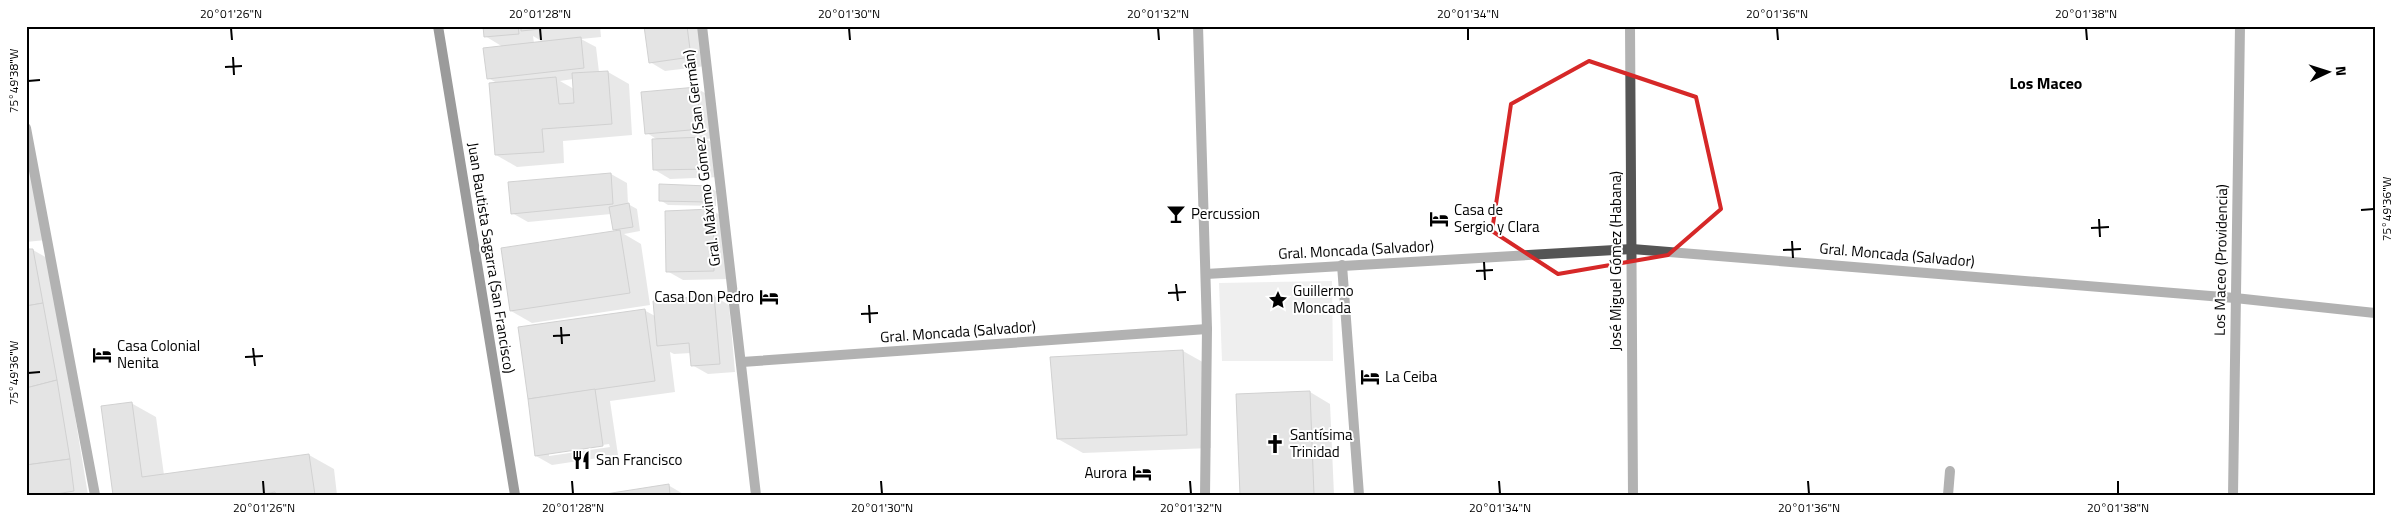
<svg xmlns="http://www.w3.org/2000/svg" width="2401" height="521" font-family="'Titillium Web',sans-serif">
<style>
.green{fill:#dcdcdc}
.shadow{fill:#0003;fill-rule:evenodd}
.building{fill:#c4c4c4;stroke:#999}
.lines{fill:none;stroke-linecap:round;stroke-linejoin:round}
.service{stroke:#555;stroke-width:10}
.minor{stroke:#555;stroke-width:10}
.tertiary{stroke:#555;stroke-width:10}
.secondary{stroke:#222;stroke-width:10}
.marked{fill:none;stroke:#d62828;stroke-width:4;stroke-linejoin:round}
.ticks{fill:none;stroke:#000;stroke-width:2}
.labels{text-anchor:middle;stroke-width:4;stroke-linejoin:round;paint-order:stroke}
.street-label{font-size:15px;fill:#000;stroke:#fff}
.poi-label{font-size:15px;fill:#000;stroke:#fff;text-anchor:start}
.neighbourhood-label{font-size:16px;font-weight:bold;fill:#000;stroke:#fff}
.neatline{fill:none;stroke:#000;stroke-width:2}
.ticks-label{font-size:12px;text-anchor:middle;fill:#000}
</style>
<rect width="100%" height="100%" fill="#fff"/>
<path class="green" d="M1332,281L1333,361H1222L1219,283Z"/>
<g class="shadow">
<path d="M484,26H600L601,37L581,39L596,47L599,72H608L629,84L632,135L563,141L564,163L517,167L496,155L497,83L488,78L503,47L485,36ZM533,36L543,42L534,43ZM573,79L574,89L560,81Z"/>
<path d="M645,26H701L706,66L665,71L650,62Z"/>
<path d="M696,88L712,97L716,138L706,139L721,148L722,177L670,179L655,170L658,140L647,133Z"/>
<path d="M26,128L46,240L26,242Z"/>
<path d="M611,174L627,183L628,204L637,209L640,231L624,234L641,244L650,305L532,323L511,311L618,232L614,229L611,214L528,222L512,213Z"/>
<path d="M661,186L708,187L716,191V206L668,205L660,200Z"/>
<path d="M713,211L729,220L730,279L683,280L667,271L666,212Z"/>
<path d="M33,250L49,259L88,495H26V251Z"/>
<path d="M714,296L729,305L735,372L708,374L692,365L691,353L674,354L670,352L675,392L610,401L618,455L552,465L536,456L644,310L655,316ZM609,444L610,447L549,456V453Z"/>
<path d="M1183,351L1208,365L1211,448L1083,453L1058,439L1052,358Z"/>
<path d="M1310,392L1330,404L1334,495H1241Z"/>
<path d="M131,403L156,417L164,475L309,455L334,469L337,495H114Z"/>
<path d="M668,485L685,495H607Z"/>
</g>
<g class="building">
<path d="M483,26H518L519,34L484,37Z"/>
<path d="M521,26H569L521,31Z"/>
<path d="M644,26H687L691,57L649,63Z"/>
<path d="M581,37L584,68L487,79L483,48Z"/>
<path d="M608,71L612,124L542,129L544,152L495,155L489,83L556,77L559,104L574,103L572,73Z"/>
<path d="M697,87L701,129L645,134L641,92Z"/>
<path d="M706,137L707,169L653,170L652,139Z"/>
<path d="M611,173L613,204L511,214L508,182Z"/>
<path d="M659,184L708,186V202L659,201Z"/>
<path d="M629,203L633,227L613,230L609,207Z"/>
<path d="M713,209L714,271L666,272L665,211Z"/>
<path d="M620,230L630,293L510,311L501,248Z"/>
<path d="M26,249H33L43,303L26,306Z"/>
<path d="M714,295L720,364L691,366L689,343L657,346L653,301Z"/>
<path d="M43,303L57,380L26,388V306Z"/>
<path d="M645,309L655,381L528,399L518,327Z"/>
<path d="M1183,350L1187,435L1057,439L1050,357Z"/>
<path d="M57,380L70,459L26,465V388Z"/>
<path d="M595,389L603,446L535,456L528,399Z"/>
<path d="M1310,391L1314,495H1240L1236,394Z"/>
<path d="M132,402L142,477L309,454L315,495H276L275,492L259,495H113L101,406Z"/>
<path d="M70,459L74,491L50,495H26V465Z"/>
<path d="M669,484L670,495H599Z"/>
</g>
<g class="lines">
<g class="service">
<path d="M1342,265L1359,495"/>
<path d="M1948,495L1950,471"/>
</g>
<g class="minor">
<path d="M702,26L756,495"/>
<path d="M1630,26L1633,495"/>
<path d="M26,128L95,495"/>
<path d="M1206,274L1632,249L2235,298L2375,313"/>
<path d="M742,362L1207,329"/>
<path d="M2233,495L2240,26"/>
</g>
<path class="tertiary" d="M1198,26L1207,329L1205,495"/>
<path class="secondary" d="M438,26L515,495"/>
</g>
<path d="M0 0H2401V521H0ZM1589,61L1696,97L1721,209L1668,255L1558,274L1492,231L1511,104Z" fill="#fff" fill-opacity=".55" fill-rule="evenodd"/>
<path class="marked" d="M1589,61L1696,97L1721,209L1668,255L1558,274L1492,231L1511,104Z"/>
<path class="ticks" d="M231,28L232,40M540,28L541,40M849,28L850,40M1158,28L1159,40M1468,28V40M1777,28L1778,40M2086,28L2087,40M233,57L234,75M225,67L242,66M28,81L40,80M2361,210L2374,209M2099,219L2100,237M2091,228L2109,227M1792,241L1793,258M1783,250L1801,249M1484,262L1485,280M1476,271L1493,270M1176,284L1178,301M1168,293L1186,292M869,305L870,323M861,314L878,313M561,327L562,344M553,336L570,335M253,348L255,366M245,357L263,356M28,373L40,372M263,481L264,494M572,481L573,494M881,481L882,494M1190,481L1191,494M1499,481L1500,494M1808,481L1809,494M2118,481V494"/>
<defs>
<g id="bar-bare" transform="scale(1.5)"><path d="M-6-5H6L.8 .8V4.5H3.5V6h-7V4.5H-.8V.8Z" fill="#000" stroke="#fff" stroke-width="2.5" paint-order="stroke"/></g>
<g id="hotel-bare" transform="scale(1.5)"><path d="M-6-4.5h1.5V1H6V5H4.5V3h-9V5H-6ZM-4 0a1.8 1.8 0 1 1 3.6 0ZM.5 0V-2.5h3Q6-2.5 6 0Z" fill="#000" stroke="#fff" stroke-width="2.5" paint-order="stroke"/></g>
<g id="sight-bare" transform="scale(1.5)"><path d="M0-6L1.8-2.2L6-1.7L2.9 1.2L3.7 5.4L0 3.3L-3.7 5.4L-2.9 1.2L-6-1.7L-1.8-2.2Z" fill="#000" stroke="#fff" stroke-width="2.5" paint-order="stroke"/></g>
<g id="church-bare" transform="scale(1.5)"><path d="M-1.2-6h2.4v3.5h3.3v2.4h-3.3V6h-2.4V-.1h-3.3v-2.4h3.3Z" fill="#000" stroke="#fff" stroke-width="2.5" paint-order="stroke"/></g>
<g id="restaurant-bare" transform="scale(1.5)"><path d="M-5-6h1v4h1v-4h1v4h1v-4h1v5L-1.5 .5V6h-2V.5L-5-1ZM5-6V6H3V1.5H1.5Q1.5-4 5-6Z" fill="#000" stroke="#fff" stroke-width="2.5" paint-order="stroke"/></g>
</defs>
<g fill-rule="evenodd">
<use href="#bar-bare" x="1176" y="214"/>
<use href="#hotel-bare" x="1439" y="219"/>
<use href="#hotel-bare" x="769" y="297"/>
<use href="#sight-bare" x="1278" y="300"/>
<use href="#hotel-bare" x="102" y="355"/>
<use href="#hotel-bare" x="1370" y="377"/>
<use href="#church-bare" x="1275" y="444"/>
<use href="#restaurant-bare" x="581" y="460"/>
<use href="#hotel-bare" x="1142" y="473"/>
</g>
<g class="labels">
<g class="street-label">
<text transform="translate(702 158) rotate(-97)" y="5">Gral. Máximo Gómez (San Germán)</text>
<text transform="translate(1356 250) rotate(-3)" y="5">Gral. Moncada (Salvador)</text>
<text transform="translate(1897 255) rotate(5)" y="5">Gral. Moncada (Salvador)</text>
<text transform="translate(491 258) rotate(81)" y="5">Juan Bautista Sagarra (San Francisco)</text>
<text transform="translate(2221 260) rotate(-89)" y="5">Los Maceo (Providencia)</text>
<text transform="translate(1616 261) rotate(-90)" y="5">José Miguel Gómez (Habana)</text>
<text transform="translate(958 332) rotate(-4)" y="5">Gral. Moncada (Salvador)</text>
</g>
<g class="poi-label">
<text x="1454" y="215">Casa de<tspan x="1454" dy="17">Sergio y Clara</tspan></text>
<text x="1191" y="219">Percussion</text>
<text x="1293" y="296">Guillermo<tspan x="1293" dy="17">Moncada</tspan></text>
<text x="754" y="302" text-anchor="end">Casa Don Pedro</text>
<text x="117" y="351">Casa Colonial<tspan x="117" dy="17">Nenita</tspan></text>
<text x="1385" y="382">La Ceiba</text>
<text x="1290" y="440">Santísima<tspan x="1290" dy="17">Trinidad</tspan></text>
<text x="596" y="465">San Francisco</text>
<text x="1127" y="478" text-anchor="end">Aurora</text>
</g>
<g class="neighbourhood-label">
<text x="2046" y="89">Los Maceo</text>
</g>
</g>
<rect width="2401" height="521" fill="none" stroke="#ffffff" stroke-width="55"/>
<g transform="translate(2328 72) rotate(86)" stroke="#ffffff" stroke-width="4" paint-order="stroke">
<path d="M0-4L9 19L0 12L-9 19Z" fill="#000000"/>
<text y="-8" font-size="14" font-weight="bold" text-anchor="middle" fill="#000000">N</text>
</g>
<rect x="28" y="28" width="2346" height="466" class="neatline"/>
<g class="ticks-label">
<text x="231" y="18">20°01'26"N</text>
<text x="540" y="18">20°01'28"N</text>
<text x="849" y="18">20°01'30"N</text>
<text x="1158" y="18">20°01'32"N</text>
<text x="1468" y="18">20°01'34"N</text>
<text x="1777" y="18">20°01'36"N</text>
<text x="2086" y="18">20°01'38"N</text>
<text transform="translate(14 81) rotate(-90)" y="4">75°49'38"W</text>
<text transform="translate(2387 209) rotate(-90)" y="4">75°49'36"W</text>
<text transform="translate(14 373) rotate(-90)" y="4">75°49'36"W</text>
<text x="264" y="512">20°01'26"N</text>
<text x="573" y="512">20°01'28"N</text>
<text x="882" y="512">20°01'30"N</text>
<text x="1191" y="512">20°01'32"N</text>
<text x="1500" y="512">20°01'34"N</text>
<text x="1809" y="512">20°01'36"N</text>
<text x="2118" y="512">20°01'38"N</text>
</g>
</svg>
